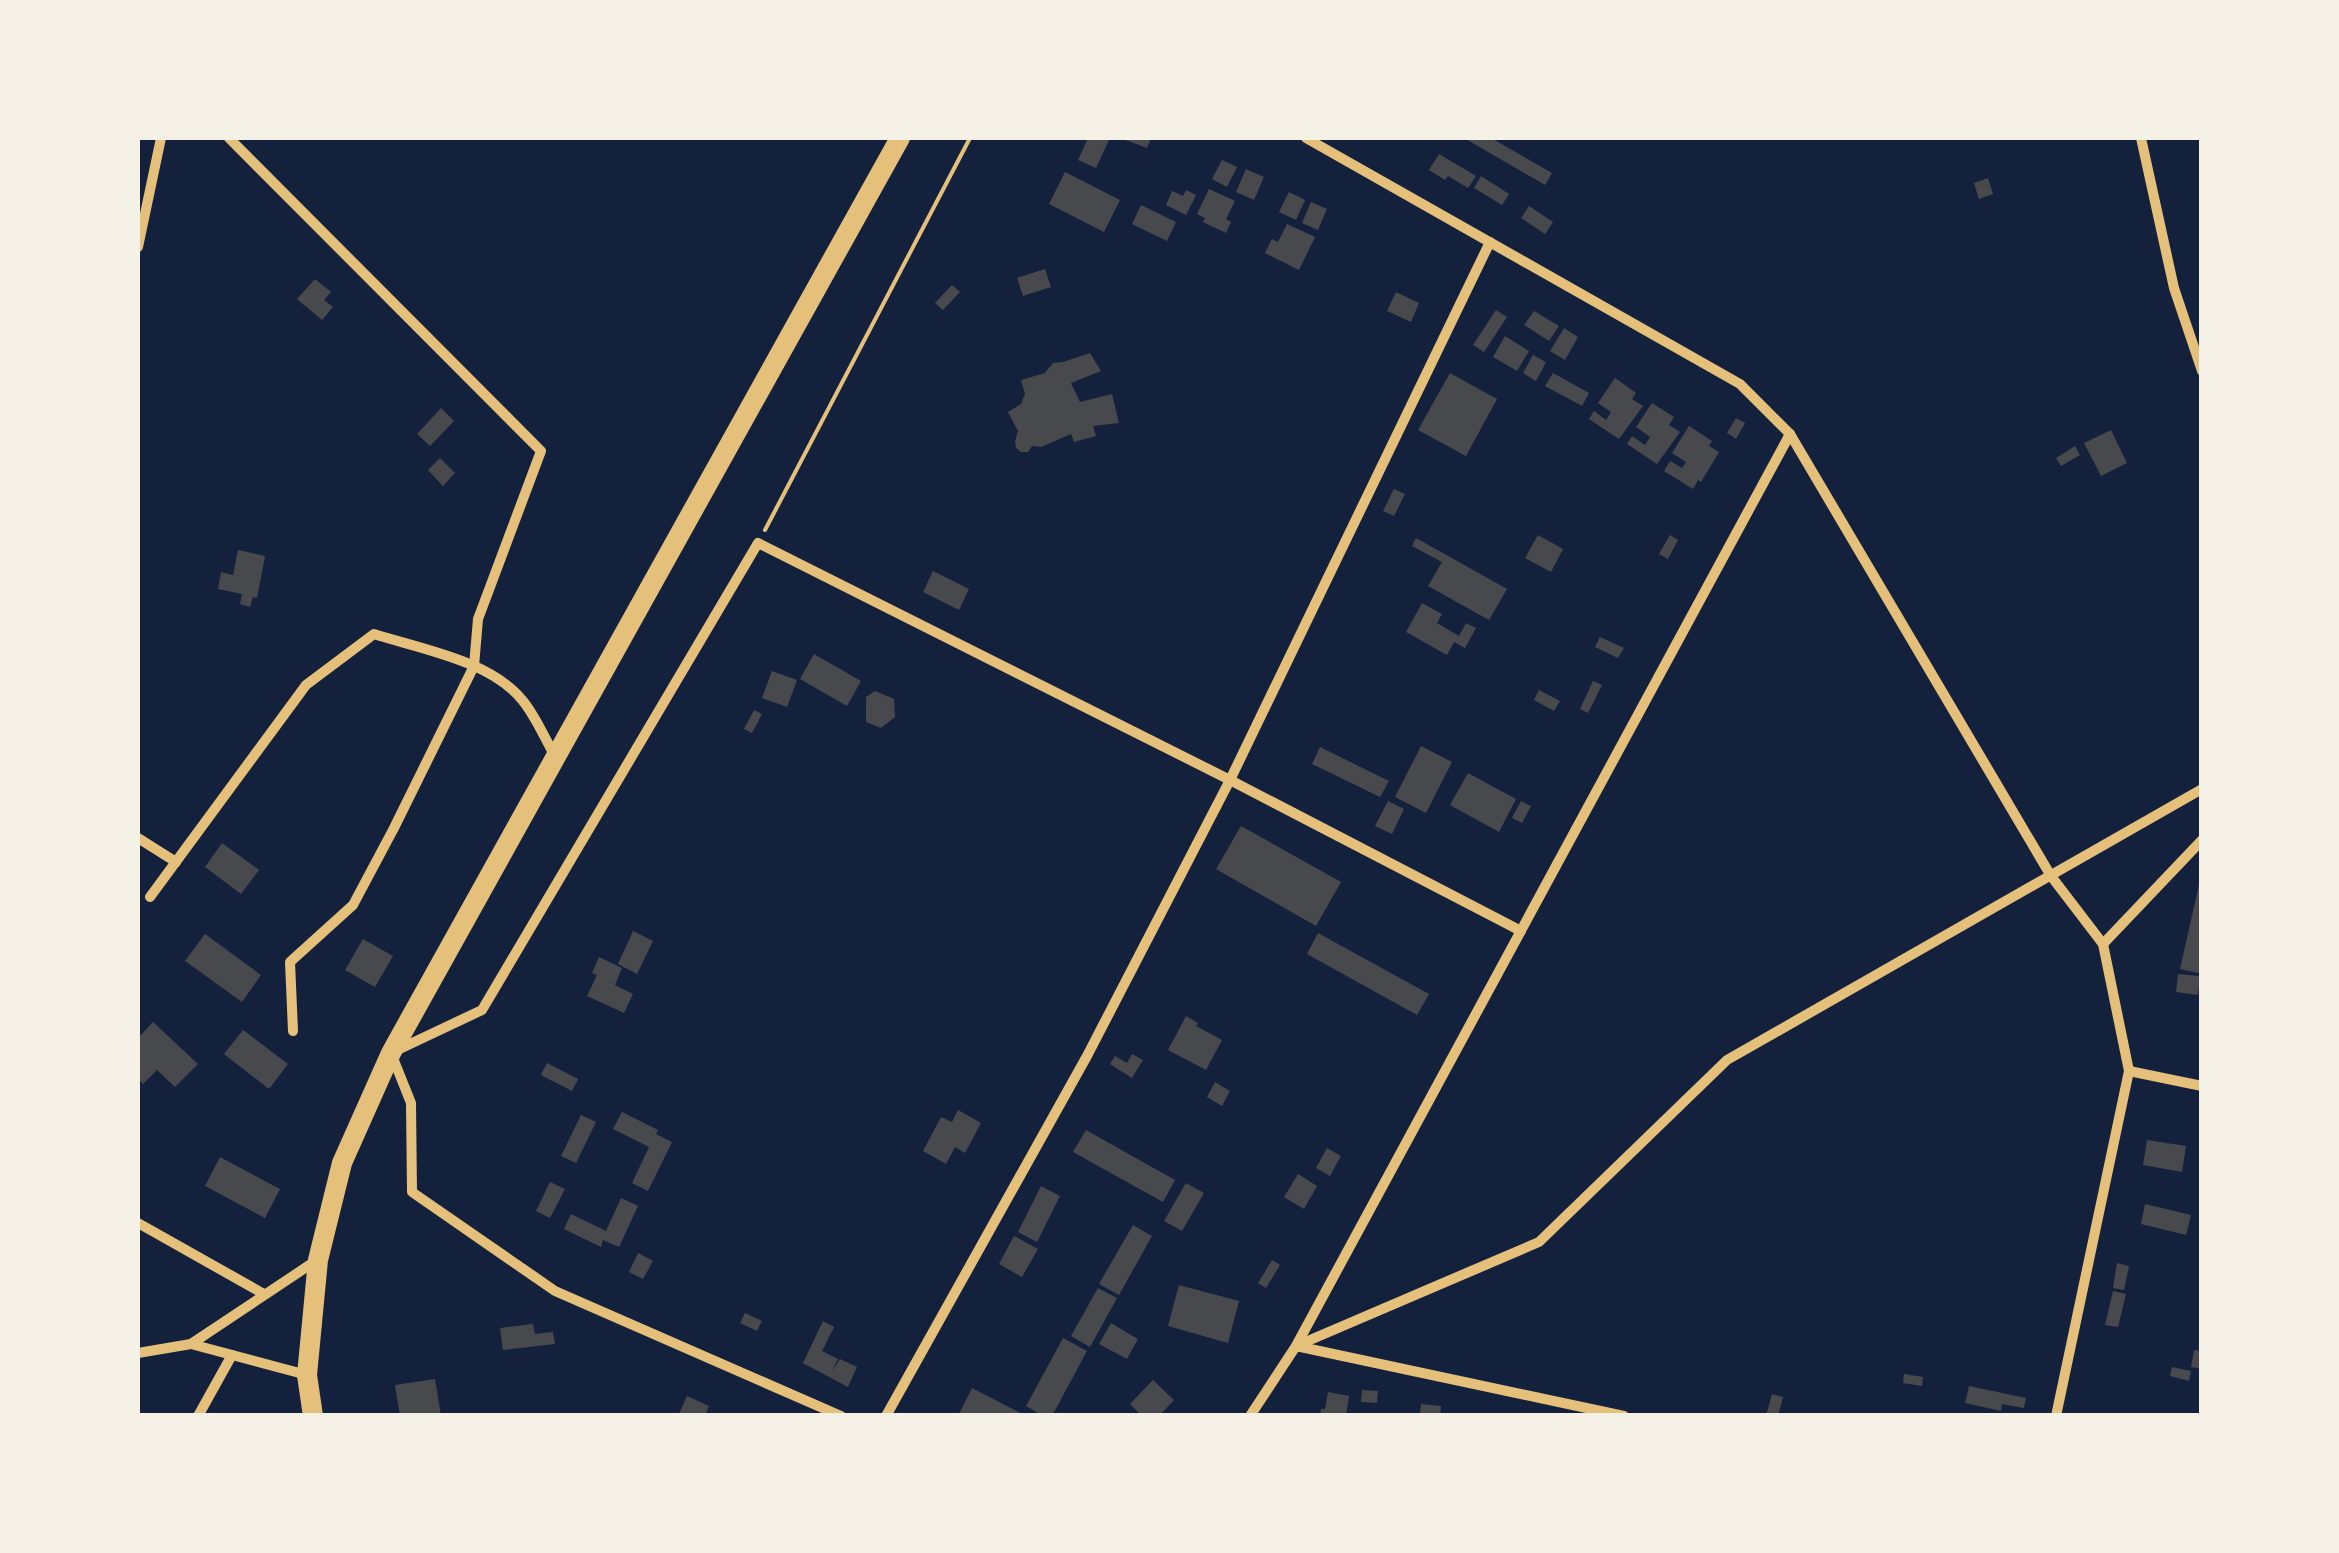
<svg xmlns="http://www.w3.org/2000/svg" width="2339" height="1553" font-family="'Fira Sans',sans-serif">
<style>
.building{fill:#48494c}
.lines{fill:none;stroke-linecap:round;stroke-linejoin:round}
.path{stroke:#e5c07b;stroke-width:4}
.minor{stroke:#e5c07b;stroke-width:10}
.primary{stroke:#e5c07b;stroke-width:20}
</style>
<rect width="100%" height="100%" fill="#14213d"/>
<g class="building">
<path d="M1088,138H1103L1109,140L1096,168L1078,160Z"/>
<path d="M1120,138H1151L1147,148Z"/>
<path d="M1464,138H1491L1552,173L1545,185Z"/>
<path d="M1439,154L1476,176L1468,188L1448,176L1445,180L1429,170Z"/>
<path d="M1222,160L1237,167L1227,187L1212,179Z"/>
<path d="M1246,169L1264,177L1254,200L1236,192Z"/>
<path d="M1065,172L1120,200L1104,232L1049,204Z"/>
<path d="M1481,176L1509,194L1502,205L1474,188Z"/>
<path d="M1988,178L1993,194L1979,199L1974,183Z"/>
<path d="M1209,189L1235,201L1226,219L1231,222L1226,233L1203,222L1205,218L1197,214Z"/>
<path d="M1186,190L1196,195L1186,215L1166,205L1172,191L1183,196Z"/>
<path d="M1289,192L1305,200L1296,220L1279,212Z"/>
<path d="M1311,202L1327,209L1318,230L1302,223Z"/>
<path d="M1141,205L1176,222L1167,241L1132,224Z"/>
<path d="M1529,206L1553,222L1545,234L1521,218Z"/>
<path d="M1287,224L1315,237L1299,270L1265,253L1272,239L1278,242Z"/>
<path d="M1045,269L1051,287L1023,296L1017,278Z"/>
<path d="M315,279L331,292L324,300L333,307L322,320L297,299Z"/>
<path d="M952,285L960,292L943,310L935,303Z"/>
<path d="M1396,292L1419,303L1411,322L1387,311Z"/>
<path d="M1496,310L1507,317L1484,352L1473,345Z"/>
<path d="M1534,311L1559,326L1549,341L1524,325Z"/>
<path d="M1564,328L1578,337L1565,360L1550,351Z"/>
<path d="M1505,336L1529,351L1517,371L1493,357Z"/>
<path d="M1090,353L1101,371L1071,383L1080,402L1112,394L1119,423L1093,426L1096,436L1074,442L1071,434L1041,447L1032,446L1028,452H1021L1016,448L1015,441L1018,431L1008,412L1021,404L1025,394L1021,380L1045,373L1053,363L1063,362Z"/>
<path d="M1533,355L1546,362L1536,381L1523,373Z"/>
<path d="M1450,373L1497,399L1466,456L1418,430Z"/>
<path d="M1553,373L1589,393L1582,406L1545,386Z"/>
<path d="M1615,378L1636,393L1632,399L1643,406L1619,439L1589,419L1594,411L1606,420L1611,412L1598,403Z"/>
<path d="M1652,403L1674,417L1669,425L1680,432L1657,464L1627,444L1632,436L1645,445L1650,437L1636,427Z"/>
<path d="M441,408L454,421L430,446L417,434Z"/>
<path d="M1736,418L1745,423L1736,439L1727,433Z"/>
<path d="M1689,426L1712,441L1709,446L1719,452L1701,482L1698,480L1693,489L1664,471L1670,461L1682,468L1686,462L1672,453Z"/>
<path d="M2111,430L2127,463L2101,476L2084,443Z"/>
<path d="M2075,446L2080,455L2061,466L2056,458Z"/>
<path d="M440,458L455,473L443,486L428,470Z"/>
<path d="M1394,489L1405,494L1394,516L1383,511Z"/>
<path d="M1538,535L1563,549L1551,572L1525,558Z"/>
<path d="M1670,535L1678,540L1668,559L1659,554Z"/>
<path d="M1416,538L1507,589L1489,620L1428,586L1442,562L1412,546Z"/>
<path d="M238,550L265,556L257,598L253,597L250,607L240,604L242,594L218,589L221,572L233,575Z"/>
<path d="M933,571L969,589L959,610L923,592Z"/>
<path d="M1422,603L1442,614L1437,623L1459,636L1466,623L1476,628L1465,648L1454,642L1447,655L1406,632Z"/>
<path d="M1600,637L1624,648L1618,658L1595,647Z"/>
<path d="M814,654L861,681L847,706L800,679Z"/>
<path d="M772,671L797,680L787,707L762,698Z"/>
<path d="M1593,681L1602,685L1588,713L1580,709Z"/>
<path d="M1539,690L1560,701L1554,711L1534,700Z"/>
<path d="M875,691L894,699L895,717L881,728L866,722V697Z"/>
<path d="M754,710L762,714L752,733L744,729Z"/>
<path d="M1421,746L1452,762L1426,813L1395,797Z"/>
<path d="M1320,747L1389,781L1380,797L1312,764Z"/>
<path d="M1468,773L1516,799L1499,832L1450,805Z"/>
<path d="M1388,801L1404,809L1392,834L1375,826Z"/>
<path d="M1521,801L1531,806L1522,823L1512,818Z"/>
<path d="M1241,826L1341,882L1316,926L1216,869Z"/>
<path d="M222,843L259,870L241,894L205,867Z"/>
<path d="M2200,880H2202V974L2180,969Z"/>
<path d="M633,931L653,941L637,974L618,964Z"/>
<path d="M1318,933L1429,994L1417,1015L1307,954Z"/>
<path d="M205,934L261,975L242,1002L185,961Z"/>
<path d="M363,939L393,956L375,987L345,970Z"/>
<path d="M599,957L622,968L615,985L633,994L624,1013L587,996L597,975L592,973Z"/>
<path d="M2178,974L2200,976L2198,995L2176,992Z"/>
<path d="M1186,1016L1198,1023L1196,1026L1222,1040L1206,1070L1168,1050Z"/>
<path d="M153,1022L198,1064L175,1087L157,1070L143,1084L138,1079V1038Z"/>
<path d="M243,1030L288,1064L269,1089L224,1054Z"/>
<path d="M1132,1054L1143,1060L1132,1078L1110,1064L1115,1056L1127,1063Z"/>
<path d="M547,1063L578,1079L572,1091L541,1075Z"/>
<path d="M1215,1082L1230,1091L1222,1106L1207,1097Z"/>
<path d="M958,1110L981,1123L965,1153L955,1147L946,1164L923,1151L941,1117L952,1122Z"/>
<path d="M622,1112L658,1130L656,1134L672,1142L648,1191L632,1183L649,1147L613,1129Z"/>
<path d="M581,1115L596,1122L576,1163L561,1156Z"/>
<path d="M1086,1130L1175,1180L1163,1202L1073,1152Z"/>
<path d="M2147,1140L2186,1146L2182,1172L2143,1165Z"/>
<path d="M1327,1148L1341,1156L1330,1176L1316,1168Z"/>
<path d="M220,1157L280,1189L265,1218L205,1186Z"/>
<path d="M1298,1174L1317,1186L1304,1209L1284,1197Z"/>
<path d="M550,1182L565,1189L550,1218L536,1211Z"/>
<path d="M1186,1183L1204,1193L1182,1231L1164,1221Z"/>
<path d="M1041,1186L1060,1196L1037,1242L1018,1232Z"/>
<path d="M621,1198L638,1206L619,1247L603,1240L601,1247L564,1229L571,1214L606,1231Z"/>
<path d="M2145,1204L2191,1215L2186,1235L2141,1224Z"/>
<path d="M1133,1225L1152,1236L1119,1295L1099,1284Z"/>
<path d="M1014,1236L1038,1249L1022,1277L999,1264Z"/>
<path d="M638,1253L653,1261L643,1279L629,1272Z"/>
<path d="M1272,1260L1280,1265L1266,1288L1258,1283Z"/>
<path d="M2117,1263L2129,1266L2124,1290L2113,1288Z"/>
<path d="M1179,1285L1239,1301L1228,1343L1168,1326Z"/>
<path d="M1098,1288L1117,1298L1090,1347L1071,1336Z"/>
<path d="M2113,1291L2126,1294L2118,1327L2105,1325Z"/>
<path d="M745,1313L762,1321L757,1331L740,1323Z"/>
<path d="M823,1321L834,1327L822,1351L838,1359L831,1372L840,1359L857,1367L848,1387L803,1363Z"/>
<path d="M1111,1323L1138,1339L1127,1359L1099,1344Z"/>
<path d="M533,1324L535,1334L553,1332L555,1344L503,1350L500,1328Z"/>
<path d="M1063,1338L1087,1351L1052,1416H1043L1026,1406Z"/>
<path d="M2194,1350L2202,1351V1369L2191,1367Z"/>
<path d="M2172,1367L2191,1371L2189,1381L2170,1376Z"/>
<path d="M1904,1374L1923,1377L1922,1386L1903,1383Z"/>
<path d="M435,1379L441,1416H400L395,1385Z"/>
<path d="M1153,1380L1174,1400L1159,1416H1142L1130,1404Z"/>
<path d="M1969,1386L2026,1398L2024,1408L2002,1404L2001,1411L1965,1403Z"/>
<path d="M972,1388L1026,1416H958Z"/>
<path d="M1362,1390L1378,1391L1377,1403L1361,1402Z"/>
<path d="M1328,1392L1349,1396L1346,1416H1320L1321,1409H1325Z"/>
<path d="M1772,1394L1783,1397L1778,1416H1766Z"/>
<path d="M687,1396L709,1406L705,1416H678Z"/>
<path d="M1421,1404L1441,1406L1440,1416L1420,1414Z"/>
</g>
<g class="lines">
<path class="path" d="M765,530L970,138"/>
<g class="minor">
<path d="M229,138L541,451L478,619L474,666L394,828L353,905L290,962L293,1031"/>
<path d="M1306,138L1740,384L1790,434L2051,876L2103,944"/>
<path d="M2141,138L2174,288L2202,371"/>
<path d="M138,247L161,138"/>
<path d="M138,838L176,862"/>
<path d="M150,897L306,685L374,634C421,649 492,661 523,701C536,717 545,739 555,756"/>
<path d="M2129,1071L2202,1086"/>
<path d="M138,1223L264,1294"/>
<path d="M138,1353L191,1344"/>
<path d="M307,1375L191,1344L317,1260"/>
<path d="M198,1416L232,1355"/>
<path d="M841,1416L555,1291L412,1192L411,1103L391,1053L482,1010L758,543L1230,780L1521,931"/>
<path d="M886,1416L1087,1056L1230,780L1490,242"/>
<path d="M1250,1416L1296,1346L1790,434"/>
<path d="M1624,1416L1296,1346L1539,1242L1727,1060L2202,789"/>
<path d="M2056,1416L2129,1071L2103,944L2202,840"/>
</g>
<path class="primary" d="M313,1416L307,1375L318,1260L342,1163L391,1053L900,138"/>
</g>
<rect width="2339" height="1553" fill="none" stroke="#f6f1e7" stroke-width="280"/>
</svg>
